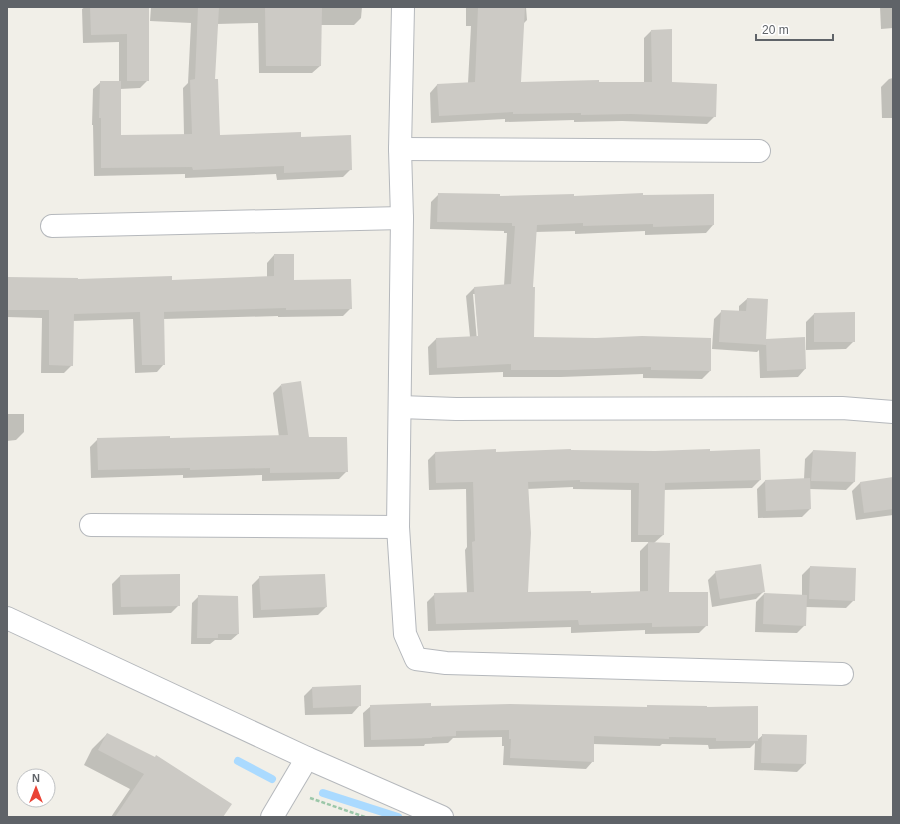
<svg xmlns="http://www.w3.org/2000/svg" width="900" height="824" font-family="Arial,sans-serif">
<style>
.shadow{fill:#0003;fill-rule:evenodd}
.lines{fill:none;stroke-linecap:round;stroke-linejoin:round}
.stream{stroke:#aadaff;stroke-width:8}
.building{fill:#cccac5}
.street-casing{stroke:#b5b8bc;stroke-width:24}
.path{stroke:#9cc7a9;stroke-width:2.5;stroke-dasharray:4 2;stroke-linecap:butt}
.street{stroke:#fff;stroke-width:22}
</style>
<rect width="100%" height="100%" fill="#f1efe8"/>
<g class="shadow">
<path d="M85,7H148V80L140,88L120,89V136L184,135L183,88L188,83L191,23L150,21L151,7H362L361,18L354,25H321L320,66L312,73H259L258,23L217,24L214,80L219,136L301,138L351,169L343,177L277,180L276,174L185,178V174L94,176L93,125H92L93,89L101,82H119V42L83,43L82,9Z"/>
<path d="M466,7H526L527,20L523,24L520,83H644V38L651,31L671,83L715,116L707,124L622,121L574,122V120L505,122V119L431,123L430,93L437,85L468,83L471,26H466Z"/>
<path d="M880,7H893V28L881,29Z"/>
<path d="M893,78V118H882L881,87L889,79Z"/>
<path d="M439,194L499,197L642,196L713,225L706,233L645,235V231L575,234V231L535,232L532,288L533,338L710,371L702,379L643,378V374L561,377H503V372L429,375L428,347L436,339L470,337L466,296L474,288L504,286L507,233H504V231L430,229L431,202ZM473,294H475L479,341H477Z"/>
<path d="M274,255L293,281L351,308L343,316L278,317V316L163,319L164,364L157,372L135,373L133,319L73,321L72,365L64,373H41L42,318L7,317V279L171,281L267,278V263Z"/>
<path d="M747,299L765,340L805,369L798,377L760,378L759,350L757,352L712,349L714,319L722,311L739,312V306Z"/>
<path d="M854,313V341L846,349L806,350V322L814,314Z"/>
<path d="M281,385L308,438L347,471L339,479L262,481V475L183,478V475L91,478L90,447L98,439H169L279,437L273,393Z"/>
<path d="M7,414H24V432L16,440L7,441Z"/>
<path d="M570,451L709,453L760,480L752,488L663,490V535L654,543L668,593L707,625L699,633L645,634V630L571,633V627L428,631L427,602L435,594L467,593L465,550L467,547L466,489L429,490L428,460L435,453ZM573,487V489L631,490V542H649L640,551V593L590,594L526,593L527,489Z"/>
<path d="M813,451L855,453L854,482L846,490L809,489L810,509L802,517L758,518L757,489L765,481L804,479L805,459Z"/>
<path d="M893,478V515L856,520L852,491L860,483Z"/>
<path d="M810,567L854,600L846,608L806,607L805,625L797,633L755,632L756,602L764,594L802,596V575Z"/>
<path d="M716,572L764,591L756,599L712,607L708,580Z"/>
<path d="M120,576L179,605L171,613L113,615L112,584Z"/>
<path d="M260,577L326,607L318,615L253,618L252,585Z"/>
<path d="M199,596L238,634L231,640H215L210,644H191L192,603Z"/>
<path d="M312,688L360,705L352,714L305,715L304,696Z"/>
<path d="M371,706L430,707L757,740L763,735L805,764L797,772L754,770L755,743L750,748L709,749L708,745L662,744L660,746L593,744V761L586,769L503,765L504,746H502V737L453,738L448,743L425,744L424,746L364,747L363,713Z"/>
<path d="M107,734L222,817H111L130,789L84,765L92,749Z"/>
</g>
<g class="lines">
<g class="stream">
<path d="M238,761L272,779"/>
<path d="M323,793L398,817"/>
</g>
</g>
<g class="building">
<path d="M90,7H149V81H127V34L91,35Z"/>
<path d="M198,7H219L215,79H218L220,135L301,132V137L351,135L352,170L284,173V166L193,170L192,167L101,168V118H99L100,81H121V135L192,134L190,80L195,79Z"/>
<path d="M265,7H322L321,66H266Z"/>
<path d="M478,7H525L521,82L599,80V82H652L651,30L672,29V82L717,84L716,117L631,114L581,115V113L513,114V112L439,116L437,84L475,82Z"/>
<path d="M438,193L500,194V196L574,194V196L643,193V195L714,194V225L653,227V224L583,226V223L537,225L533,287H535L534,337L596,338L642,336L711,338V371L651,370V367L570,370H511V364L437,368L436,338L478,336L474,287L511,284L515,226H512V223L437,222Z"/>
<path d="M274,254H294V280L351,279L352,309L286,310V308L164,312L165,365H142L140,312L74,314L73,366L49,365V310H7V277L78,278V279L172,276V280L274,276Z"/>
<path d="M747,298L768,299L766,339L805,337L806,369L767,371L766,342V345L719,342L721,310L746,311Z"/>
<path d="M855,312V342H814V313Z"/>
<path d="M301,381L309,437H347L348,472L270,473V468L190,470V468L98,470L97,438L170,436V438L288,435L281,384Z"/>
<path d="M496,449V452L571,449V450L655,451L710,449V451L760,449L761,480L665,483L664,535H638L639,483L580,482V480L528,482L531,533L528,592L591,591V593L648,591V542L670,543L669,592H708V626L652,627V623L579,625L578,620L436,624L434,593L474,592L472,542L475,541L473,482L436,483L435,452Z"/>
<path d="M813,450L856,452L855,482L811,481Z"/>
<path d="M893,477V509L864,513L860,482Z"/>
<path d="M810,478L811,509L766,511L765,480Z"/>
<path d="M761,564L765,592L720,599L715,571Z"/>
<path d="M810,566L856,568L855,601L809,599Z"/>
<path d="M180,574V606L121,607L120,575Z"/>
<path d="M325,574L327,607L261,610L259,576Z"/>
<path d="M764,593L807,595L806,626L763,624Z"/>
<path d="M198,595L238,596L239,634H218V638H197Z"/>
<path d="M361,685V706L313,708L312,687Z"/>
<path d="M431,703V706L510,704L647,707V705L707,706V707L758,706V741H716V738L669,737V739L594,736V762L510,758L511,739H509V730L456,731V736L432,737V738L371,740L370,705Z"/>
<path d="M107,733L155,757L156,755L232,804L223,817H115L144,774L98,750Z"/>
<path d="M762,734L807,735L806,764L761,763Z"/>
</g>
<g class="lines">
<g class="street-casing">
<g id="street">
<path d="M403,7L400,149L402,218L398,527L405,634L416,659L446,663L842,674"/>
<path d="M400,149L759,151"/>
<path d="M52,226L402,218"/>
<path d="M400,407L456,409L842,408L893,412"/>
<path d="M91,525L398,527"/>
<path d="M7,618L307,758L442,817"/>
<path d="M272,817L307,758"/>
</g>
</g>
<path class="path" d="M310,798L365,817"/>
<use href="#street" class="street"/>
</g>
<rect width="900" height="824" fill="none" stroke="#5f6368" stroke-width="16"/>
<g transform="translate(36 788)"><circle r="19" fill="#ffffff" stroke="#bfc1c3"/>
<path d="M0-3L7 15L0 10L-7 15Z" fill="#ea4335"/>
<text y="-6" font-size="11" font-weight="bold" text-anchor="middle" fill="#5f6368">N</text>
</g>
<path d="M756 34v6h77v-6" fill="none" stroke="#5f6368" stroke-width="2"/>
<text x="762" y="34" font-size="12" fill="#5f6368" stroke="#ffffff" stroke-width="3" paint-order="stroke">20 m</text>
</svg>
